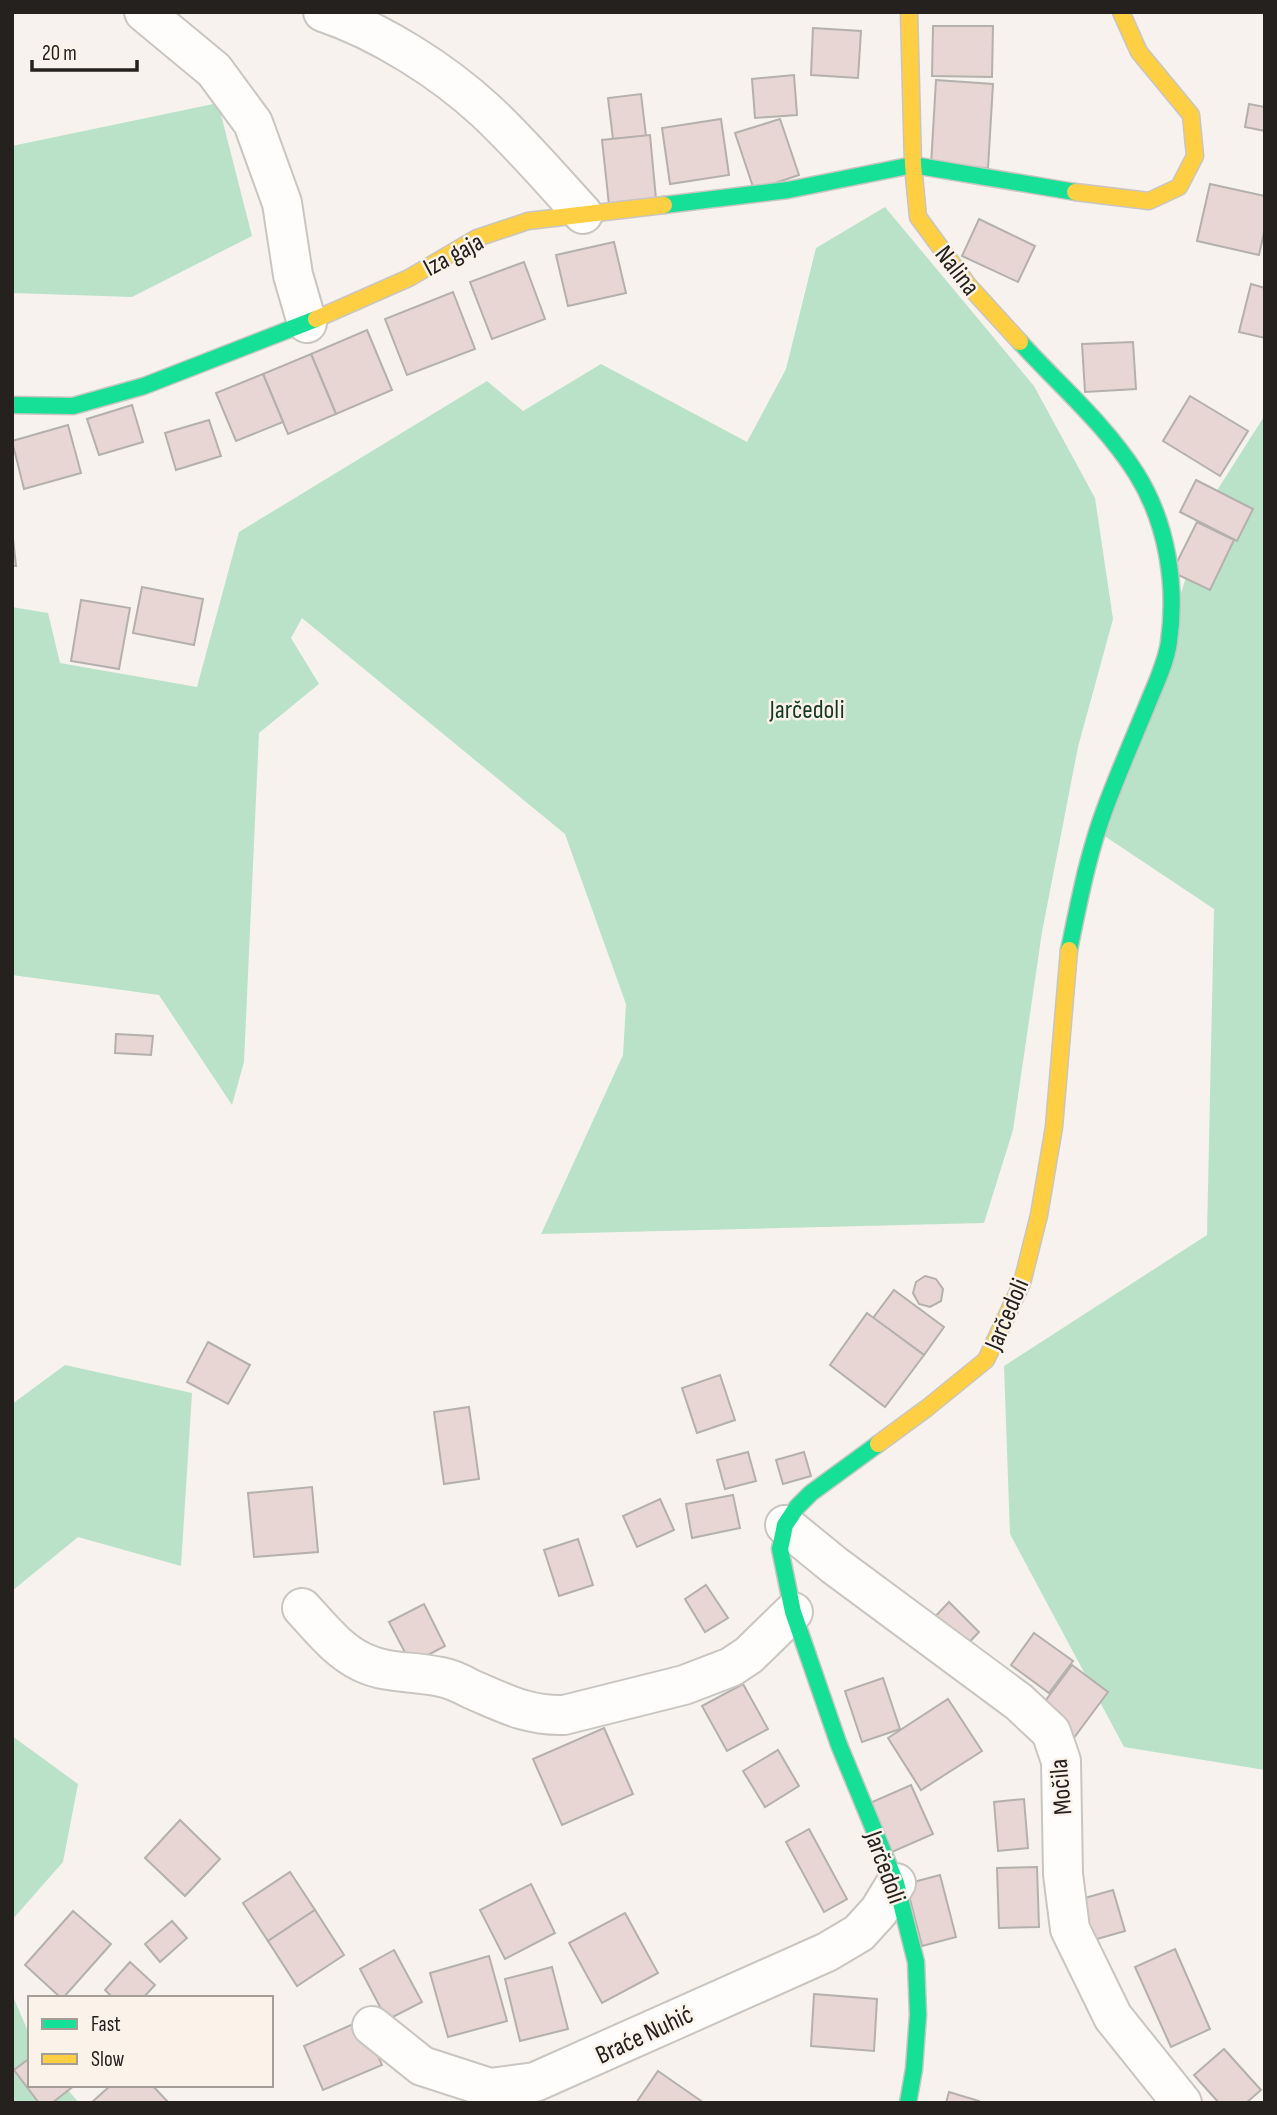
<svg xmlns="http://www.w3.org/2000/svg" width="1277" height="2115" font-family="'Sofia Sans Condensed',sans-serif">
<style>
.green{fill:#bae2c8}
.building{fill:#e8d6d4;stroke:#b4b0ad;stroke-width:2}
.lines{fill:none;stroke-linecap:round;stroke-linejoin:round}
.street-casing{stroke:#c9c5c1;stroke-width:42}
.fast-casing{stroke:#c9c5c1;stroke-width:19}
.slow-casing{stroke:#c9c5c1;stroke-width:19}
.street{stroke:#fefdfc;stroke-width:38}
.fast{stroke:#16e098;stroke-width:16}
.slow{stroke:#ffcf43;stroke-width:16}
.labels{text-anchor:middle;stroke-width:5;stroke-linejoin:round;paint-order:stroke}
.street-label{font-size:26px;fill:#24211e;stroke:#fbf2e9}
.park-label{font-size:26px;fill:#113b26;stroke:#fbf2e9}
</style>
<rect width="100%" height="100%" fill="#f7f2ed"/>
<g class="green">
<path d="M218,103L252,236L132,297L12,293V146Z"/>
<path d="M885,207L1034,386L1095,498L1113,619L1078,747L1042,932L1013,1130L984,1223L541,1234L623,1055L626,1004L565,834L302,618L291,638L319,684L259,733L244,1062L232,1105L159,995L12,975V607L48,613L60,663L197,687L239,532L487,381L523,411L601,364L747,442L786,369L816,248Z"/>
<path d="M1265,415V1770L1124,1747L1010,1534L1004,1366L1207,1235L1214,909L1103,835L1211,500Z"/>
<path d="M65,1365L192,1393L181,1566L78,1537L12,1591V1404Z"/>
<path d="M12,1736L78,1784L63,1862L12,1920Z"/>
<path d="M12,1994L30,2036V2085L68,2090L79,2103H12Z"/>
</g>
<g class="building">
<path d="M933,26H993L992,77L932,76Z"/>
<path d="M813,28L861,31L858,78L811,75Z"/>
<path d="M794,75L797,115L755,118L752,79Z"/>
<path d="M936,80L993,84L988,168L931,165Z"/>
<path d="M641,94L646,136L613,139L608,98Z"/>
<path d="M1249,104L1265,107V131L1245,127Z"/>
<path d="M721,119L729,175L670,184L662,128Z"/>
<path d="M780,119L799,175L754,190L735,133Z"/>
<path d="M650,135L656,199L609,205L602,140Z"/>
<path d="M1210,184L1265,196V228L1259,255L1197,241Z"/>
<path d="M979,219L1035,246L1018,282L962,256Z"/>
<path d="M614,242L626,293L568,306L556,255Z"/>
<path d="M524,262L545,319L492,339L470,282Z"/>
<path d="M1251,284L1265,288V338L1239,332Z"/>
<path d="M453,292L475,349L407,375L385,319Z"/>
<path d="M367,330L392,390L336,414L311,354Z"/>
<path d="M1133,342L1136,389L1085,392L1082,344Z"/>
<path d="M311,354L336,414L288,434L263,374Z"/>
<path d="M263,374L283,422L236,441L216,393Z"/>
<path d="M1190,396L1248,431L1220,476L1163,441Z"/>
<path d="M132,405L143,442L99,455L87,419Z"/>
<path d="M209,420L221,456L176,470L165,433Z"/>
<path d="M68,425L81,473L24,489L12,441Z"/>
<path d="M1196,480L1253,509L1237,541L1180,512Z"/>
<path d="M1197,522L1234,540L1210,590L1172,572Z"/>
<path d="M12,529L16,566H12Z"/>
<path d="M142,587L203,599L194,645L133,633Z"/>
<path d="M81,600L130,608L119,669L71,661Z"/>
<path d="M116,1034L153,1036L151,1055L115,1053Z"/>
<path d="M925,1276L936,1279L943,1289L941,1301L930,1307L919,1304L913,1293L916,1282Z"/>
<path d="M894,1290L944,1327L924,1355L873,1318Z"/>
<path d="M867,1313L924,1355L885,1407L830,1365Z"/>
<path d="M208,1342L250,1365L228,1404L187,1382Z"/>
<path d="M720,1375L735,1420L697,1433L682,1388Z"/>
<path d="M469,1407L479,1479L444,1484L434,1412Z"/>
<path d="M748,1452L756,1481L725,1489L717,1460Z"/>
<path d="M804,1452L811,1476L783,1484L776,1460Z"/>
<path d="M312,1487L318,1552L254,1557L248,1493Z"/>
<path d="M733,1495L740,1528L692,1538L686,1504Z"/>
<path d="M660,1499L674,1530L637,1547L623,1516Z"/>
<path d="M578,1539L593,1585L559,1596L544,1550Z"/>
<path d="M706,1585L728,1618L705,1632L685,1599Z"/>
<path d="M949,1602L979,1632L960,1652L930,1622Z"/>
<path d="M424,1604L445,1646L411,1664L389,1622Z"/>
<path d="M1034,1633L1073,1661L1049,1693L1011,1665Z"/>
<path d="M1072,1665L1108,1692L1073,1739L1037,1712Z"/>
<path d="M883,1678L900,1729L862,1742L845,1691Z"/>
<path d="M743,1684L768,1729L727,1751L702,1706Z"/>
<path d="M948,1699L982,1751L921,1790L888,1738Z"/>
<path d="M604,1728L633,1794L562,1825L533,1759Z"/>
<path d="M778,1750L799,1786L765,1807L743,1771Z"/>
<path d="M911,1785L933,1834L892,1852L870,1803Z"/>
<path d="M1024,1799L1028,1848L998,1851L994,1802Z"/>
<path d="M180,1820L220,1859L185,1896L145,1858Z"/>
<path d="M809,1829L847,1899L824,1912L786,1842Z"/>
<path d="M1037,1867L1039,1927L999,1928L997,1868Z"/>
<path d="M290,1872L315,1910L268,1941L243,1903Z"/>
<path d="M940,1875L956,1937L922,1946L906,1884Z"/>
<path d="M531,1884L555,1933L505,1959L480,1910Z"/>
<path d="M1113,1890L1125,1931L1090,1941L1078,1900Z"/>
<path d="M315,1910L344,1955L297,1986L268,1941Z"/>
<path d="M73,1911L111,1944L63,1998H61L25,1965Z"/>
<path d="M625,1913L658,1973L602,2003L569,1943Z"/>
<path d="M172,1921L187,1938L160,1962L145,1944Z"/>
<path d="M1175,1949L1210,2029L1171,2047L1135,1967Z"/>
<path d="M394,1950L422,2002L387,2020L360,1969Z"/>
<path d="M489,1956L507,2021L448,2037L430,1973Z"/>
<path d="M130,1962L155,1985L143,1998H113L105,1990Z"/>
<path d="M552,1967L568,2029L520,2041L505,1979Z"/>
<path d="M814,1994L877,1999L874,2051L811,2046Z"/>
<path d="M362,2020L382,2065L323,2090L304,2046Z"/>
<path d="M1224,2049L1261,2090L1246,2103H1219L1194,2075Z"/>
<path d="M30,2058V2085H75L52,2103H39L14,2070Z"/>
<path d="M658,2071L704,2103H636Z"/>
<path d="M111,2085H152L168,2102L91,2103Z"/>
<path d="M949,2092L979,2101V2103H946Z"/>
</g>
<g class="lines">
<g class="street-casing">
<g id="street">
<path d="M144,12L214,70L253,123L282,203L293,275L307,323"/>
<path d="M323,12C380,31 443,71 487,112C521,144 552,180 583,214"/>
<path d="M785,1525L834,1565L1019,1702L1051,1732L1061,1761L1063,1874L1070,1929L1113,2017L1182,2103"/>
<path d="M302,1608C320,1627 337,1650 362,1662C386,1674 415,1671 441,1677C452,1679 462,1684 471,1689C504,1703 527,1716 564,1715L684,1685L731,1667L749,1655L793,1612"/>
<path d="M372,2026L422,2066L490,2088L535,2082L827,1952L859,1933L879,1911L896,1883"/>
</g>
</g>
<g class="fast-casing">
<g id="fast">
<path d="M664,205L788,190L913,165L1075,192"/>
<path d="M1020,342C1059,385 1105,424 1136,473C1167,522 1177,585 1169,642C1166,663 1156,683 1148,703C1134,737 1119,771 1106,806C1088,853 1079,902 1069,950"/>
<path d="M12,405L73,406L144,386L316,319"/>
<path d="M878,1444L811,1493L797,1507L785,1525L780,1549L793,1612L839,1745L896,1883L916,1962L918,2015L914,2069L908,2103"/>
</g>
</g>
<g class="slow-casing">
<g id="slow">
<path d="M909,12L913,165L918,217L968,285L1020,342"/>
<path d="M1075,192L1149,201L1179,187L1195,156L1191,115L1139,52L1121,12"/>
<path d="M316,319L409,278L477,238L528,221L664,205"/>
<path d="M878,1444L927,1408L986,1360L1022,1283L1039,1215L1054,1127L1069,950"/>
</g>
</g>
<use href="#street" class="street"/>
<use href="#fast" class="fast"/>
<use href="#slow" class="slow"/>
</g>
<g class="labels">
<g class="street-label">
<text transform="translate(453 254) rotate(-28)" y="9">Iza gaja</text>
<text transform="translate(958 270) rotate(52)" y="9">Nalina</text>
<text transform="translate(1006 1314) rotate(-67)" y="9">Jarčedoli</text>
<text transform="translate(1060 1787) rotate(-95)" y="9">Močila</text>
<text transform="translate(886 1867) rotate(70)" y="9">Jarčedoli</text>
<text transform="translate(644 2034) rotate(-25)" y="9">Braće Nuhić</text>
</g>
<g class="park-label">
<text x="807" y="718">Jarčedoli</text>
</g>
</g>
<rect width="1277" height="2115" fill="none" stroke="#24211e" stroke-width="28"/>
<rect x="28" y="1996" width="245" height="91" fill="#fbf2e9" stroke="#a59e98" stroke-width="2"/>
<rect x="42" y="2019" width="35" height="10" fill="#16e098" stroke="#a59e98" stroke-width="2"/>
<text x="91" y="2031" font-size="21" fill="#24211e">Fast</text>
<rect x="42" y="2054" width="35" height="10" fill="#ffcf43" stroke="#a59e98" stroke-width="2"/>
<text x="91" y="2066" font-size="21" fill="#24211e">Slow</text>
<path d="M32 60v10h105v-10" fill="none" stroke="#24211e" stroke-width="3.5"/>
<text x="42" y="60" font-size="21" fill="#24211e" stroke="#fbf2e9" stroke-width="5" paint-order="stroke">20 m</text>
</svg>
